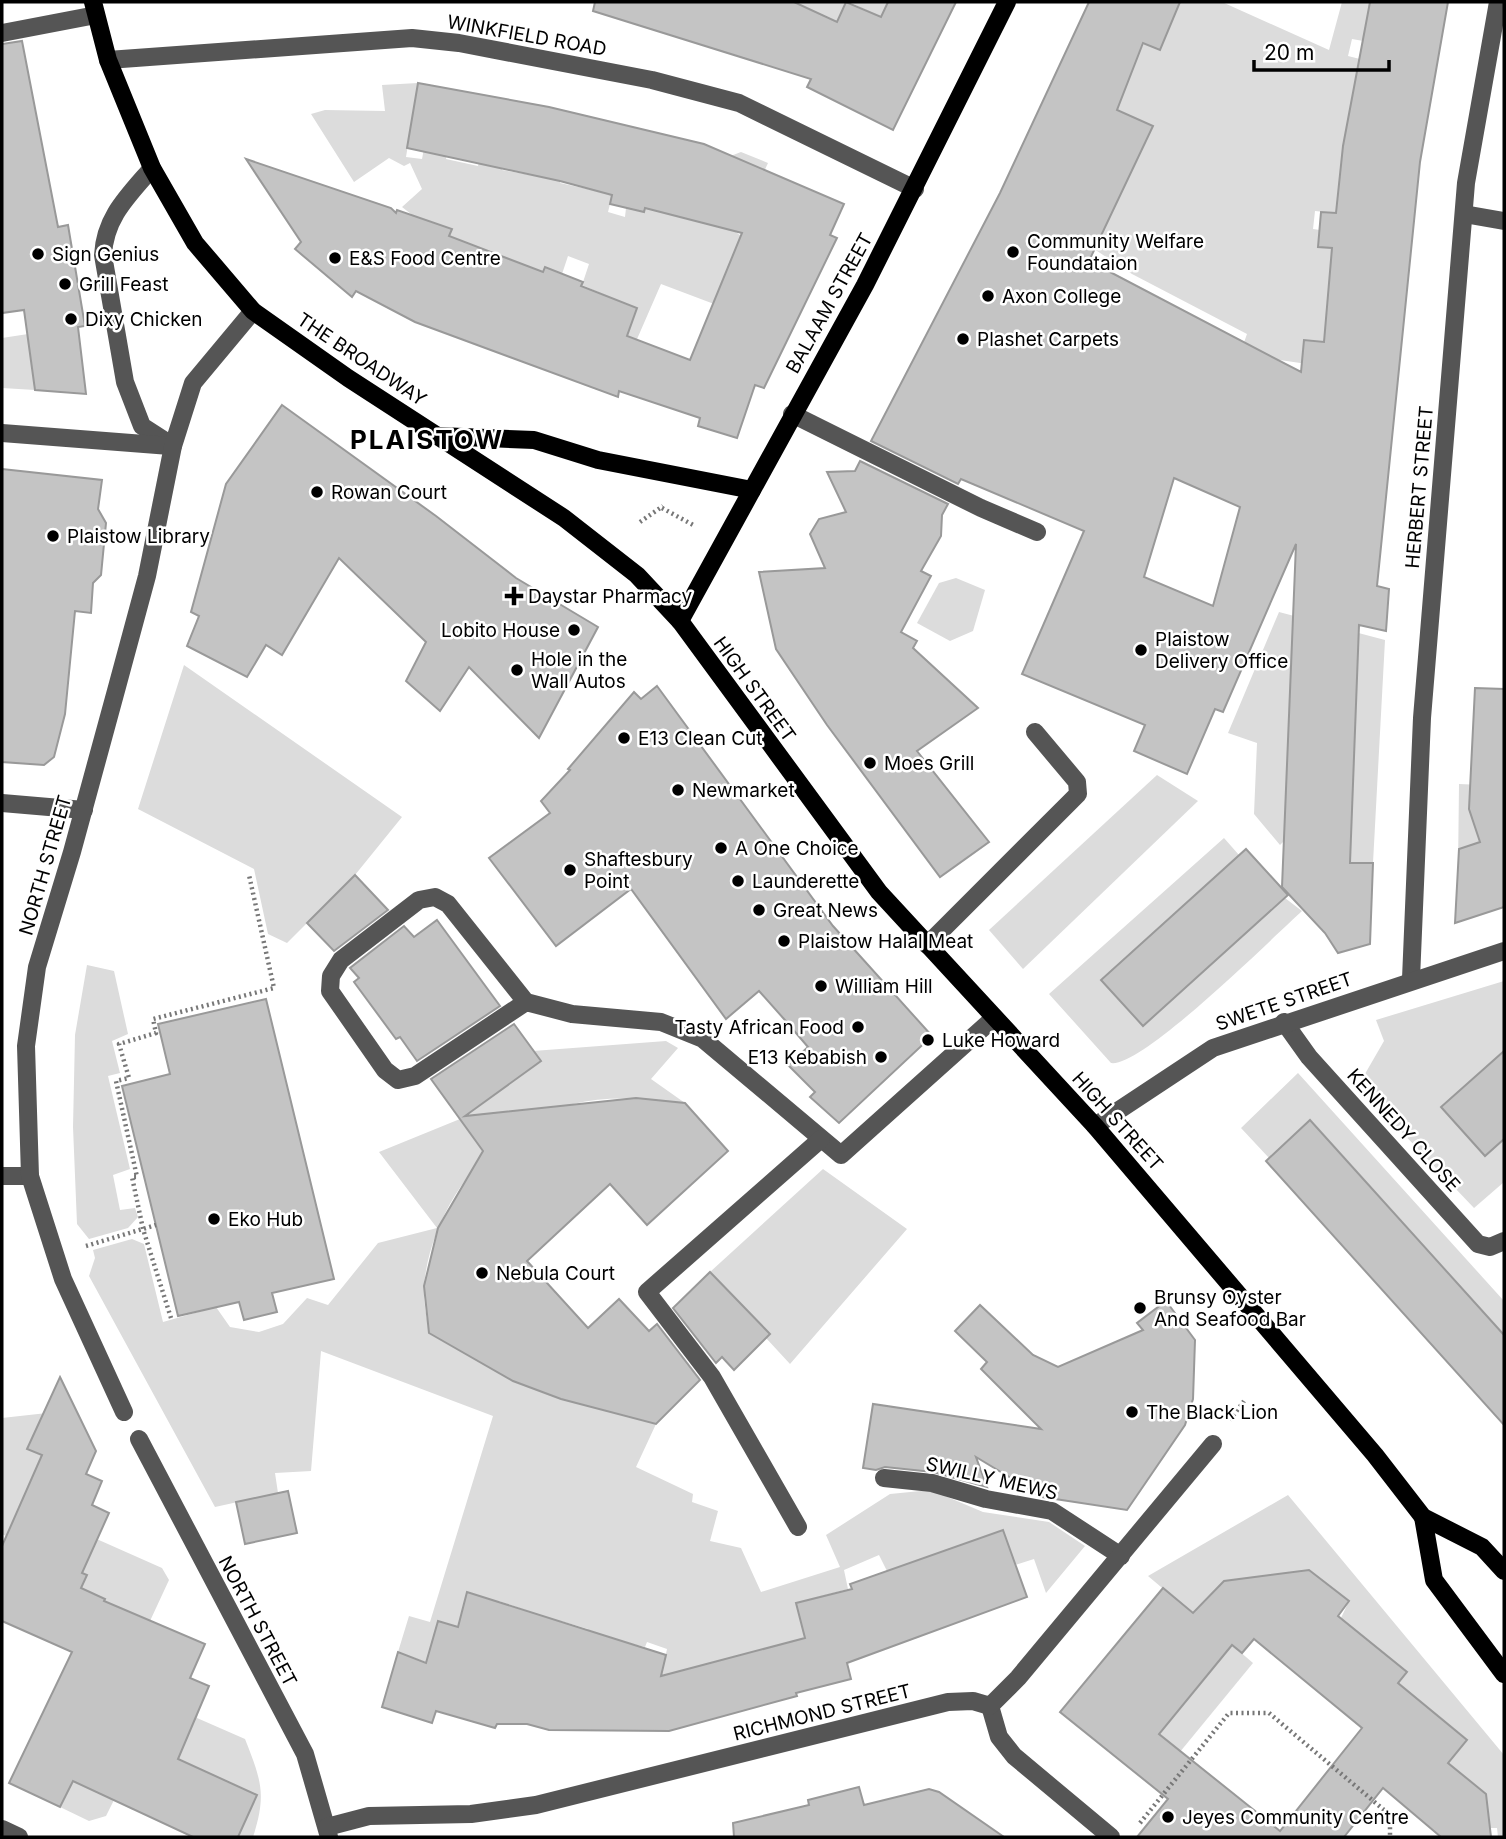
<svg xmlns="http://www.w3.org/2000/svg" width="1506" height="1839" font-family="Inter,sans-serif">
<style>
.green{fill:#dcdcdc}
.building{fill:#c4c4c4;stroke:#999;stroke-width:2;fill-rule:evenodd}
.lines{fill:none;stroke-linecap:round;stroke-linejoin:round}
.path{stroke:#777;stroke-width:4.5;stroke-dasharray:2 3.5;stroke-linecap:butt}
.minor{stroke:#555;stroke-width:18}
.major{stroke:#000;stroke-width:18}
.poi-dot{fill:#000;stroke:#fff;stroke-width:2.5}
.labels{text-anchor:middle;stroke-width:5;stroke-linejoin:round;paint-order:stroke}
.street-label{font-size:19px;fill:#000;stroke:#fff}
.poi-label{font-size:19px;fill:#000;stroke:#fff;text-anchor:start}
.district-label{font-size:26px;font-weight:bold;letter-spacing:2px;fill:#000;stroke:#fff}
</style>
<rect width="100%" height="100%" fill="#fff"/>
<g class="green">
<path d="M791,2H846L837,22L779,37Z"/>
<path d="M849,2H888L881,17Z"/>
<path d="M1180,2H1222L1329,50L1342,2H1370L1366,23L1386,45L1352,39L1348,56L1360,59L1343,146L1339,191L1362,216L1315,211L1313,229L1320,230L1319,247L1358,251L1326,322L1324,342L1304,340L1302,357L1347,370L1266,358L1242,348L1247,334L1132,274L1050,220L1134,167L1152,126L1105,105L1144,44L1160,49Z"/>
<path d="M418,83L406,157L422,159L426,138L449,142L446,159L478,166L482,149L504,153L502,170L536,176L540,161L564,166L560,183L592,190L597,172L617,176L608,212L625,217L626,208L644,212L650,187L741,152L768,163L736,232L741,236L714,304L661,284L634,346L625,343L637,309L582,285L589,264L568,256L562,274L545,268L530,307L447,240L452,229L420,221L402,207L422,189L410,163L404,166L389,158L354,182L311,114L325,110L385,111L382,85Z"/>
<path d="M28,334L35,390L2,388V338Z"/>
<path d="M956,578L985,590L973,631L950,641L917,623L939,583Z"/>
<path d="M1279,612L1385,640L1373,863H1350L1358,652L1292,649L1284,841L1280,845L1254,814L1257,743L1228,733Z"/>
<path d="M184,665L402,817L355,875L287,943L268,934L254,869L138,809Z"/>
<path d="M1157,775L1198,801L1023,969L989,930Z"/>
<path d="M1459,784L1504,786V851L1477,834L1480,842L1468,867L1458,870Z"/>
<path d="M1224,838L1239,855L1102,979L1143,1026L1285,898L1302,911C1273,937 1142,1068 1111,1063L1049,994Z"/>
<path d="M87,965L114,971L128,1034L112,1041L120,1073L108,1076L130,1169L113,1175L120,1210L135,1208L138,1217L128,1228L89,1239L77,1224L73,1127L75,1035Z"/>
<path d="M1504,981V1051L1442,1107L1485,1156L1504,1139V1182L1474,1208L1358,1086L1384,1041L1376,1020Z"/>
<path d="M666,1041L678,1048L651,1079L685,1103C648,1099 609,1095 573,1104C493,1124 432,1205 424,1285C423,1300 427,1318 429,1333L513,1381L561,1399L656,1424L636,1467L693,1494L692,1502L718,1511L710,1541L741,1548L761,1592L840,1567L826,1535L890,1494L931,1490L983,1512L1049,1522L1085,1546L1046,1593L1034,1559L1015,1565L1002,1530L887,1571L879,1555L844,1570L848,1589L796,1603L805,1638L661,1677L667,1649L647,1642L645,1647L624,1642L614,1672L585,1641L588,1629L561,1621L553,1644L523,1632L528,1611L499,1601L488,1637L491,1600L468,1592L458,1627L438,1621L426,1662L398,1652L409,1616L430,1622L493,1416L321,1351L311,1471L275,1473L278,1493L215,1507L89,1276L95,1258L93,1250L132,1239L144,1244L163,1322L216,1307L230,1327L259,1332L283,1324L307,1298L328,1305L378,1243L437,1228L379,1152L460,1119L540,1061L533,1051Z"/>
<path d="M1298,1073L1504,1301V1335L1311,1120L1269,1158L1241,1128Z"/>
<path d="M823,1169L907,1229L790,1364L766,1338L769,1334L710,1272Z"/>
<path d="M74,1410L39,1423L27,1448L42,1455L38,1513L162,1568L169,1580L150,1621L140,1686L198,1712L197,1718L245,1739C261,1780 267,1794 253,1837H238L256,1795L160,1751L133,1810L114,1800L106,1816L89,1821L60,1807L73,1781L79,1784L91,1761L75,1665L105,1599L81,1588L87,1575L2,1534V1418Z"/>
<path d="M1288,1495L1504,1755V1837H1498L1497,1828H1490L1486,1794L1448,1763L1467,1739L1398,1683L1407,1672L1341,1618L1349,1601L1309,1570L1224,1581L1193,1614L1148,1576Z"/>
<path d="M1232,1645L1253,1663L1152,1786L1130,1768Z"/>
</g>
<g class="building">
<path d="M595,2H794L837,22L846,2L881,17L888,2H956L893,130L807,87L811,79L593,11Z"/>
<path d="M1089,2H1180L1160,50L1143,43L1117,110L1153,126L1089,261L1301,372L1304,340L1324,342L1332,248L1318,247L1321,212L1336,213L1343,146L1370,2H1448L1420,162L1377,586L1389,589L1386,631L1359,625L1350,863H1373L1370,944L1338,953L1325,933L1282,887L1296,544L1223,712L1215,709L1187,774L1134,751L1145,725L1022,674L1084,531L961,479L958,484L871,441L1000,193ZM1174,478L1240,507L1213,606L1144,577Z"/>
<path d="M22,41L58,227L68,225L85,326L78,327L86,394L35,390L24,310L2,313V44Z"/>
<path d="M418,83L549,107L704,144L844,204L830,235L837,238L764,388L755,385L737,438L698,426L700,418L619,391L618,397L415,322L356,291L352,297L295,249L301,242L246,159L391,208L396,213L397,210L452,229L449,236L543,272L545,267L583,282L581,286L637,308L627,336L690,360L742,233L645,208L644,212L610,204L612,195L560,181L407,148Z"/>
<path d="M282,405L436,516L516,578L598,627L539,738L469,667L440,711L406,681L426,642L339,558L282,655L266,645L247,677L187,646L199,616L191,612L226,484Z"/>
<path d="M860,461L948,504L942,515L941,536L921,571L931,576L901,632L917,641L913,648L978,708L917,751L989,842L940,877L827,725L776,649L759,572L825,568L810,534L819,519L846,512L827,472L855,471Z"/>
<path d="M2,469L102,480L98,509L106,523L101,575L93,583L91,613L75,611L65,714L54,757L44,765L2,762Z"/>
<path d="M657,686L833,926L932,1036L839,1123L810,1097L815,1092L788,1065L808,1047L784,1019L759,991L726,1019L631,889L556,946L489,858L550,813L541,801L570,770L568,769L634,692L641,699Z"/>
<path d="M1475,688L1504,689V907L1455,923L1459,849L1480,842L1469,809Z"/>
<path d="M1246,849L1288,895L1143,1026L1101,980Z"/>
<path d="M355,875L388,910L334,951L307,923Z"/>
<path d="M437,920L500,1006L417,1061L400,1037L396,1039L354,982L359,978L350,968L404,926L414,937Z"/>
<path d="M266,999L334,1279L272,1293L277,1312L244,1320L239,1302L178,1316L122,1086L170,1074L158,1024Z"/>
<path d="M514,1024L541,1061L465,1116L636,1098L685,1103L728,1151L647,1225L610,1184L527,1261L588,1328L619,1299L649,1331L657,1324L700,1380L656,1424L561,1399L513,1381L429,1333L424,1286L438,1228L483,1151L431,1079Z"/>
<path d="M1504,1051V1139L1485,1156L1441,1107Z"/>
<path d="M1310,1120L1504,1335V1425L1266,1161Z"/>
<path d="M710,1272L770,1334L734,1370L722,1357L716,1363L673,1308Z"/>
<path d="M1166,1301L1195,1340L1193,1399L1185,1425L1127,1510L1042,1497L976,1457L987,1487L933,1472L885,1467L876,1470L863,1468L873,1404L1041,1429L981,1369L987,1362L955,1331L980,1305L1033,1355L1058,1367L1143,1330L1137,1323Z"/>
<path d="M60,1377L96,1451L86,1474L102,1481L92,1505L109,1513L82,1573L87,1575L81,1588L105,1599L104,1601L205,1644L190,1678L209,1686L178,1759L257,1795L238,1837H193L73,1781L60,1807L9,1783L72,1652L2,1621V1546L42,1455L27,1449Z"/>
<path d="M288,1491L297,1533L245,1544L236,1502Z"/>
<path d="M1003,1530L1027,1597L847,1663L851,1679L796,1693L797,1696L669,1731L549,1730L527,1724H497L495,1728L436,1711L432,1723L382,1707L398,1652L426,1663L438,1621L458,1627L467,1592L666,1655L661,1676L805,1638L796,1603L852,1589L850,1584Z"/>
<path d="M1309,1570L1349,1601L1338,1616L1407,1672L1398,1683L1467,1740L1448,1763L1486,1794L1491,1837H1441L1383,1788L1344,1837H1137L1168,1799L1060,1712L1163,1588L1193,1613L1224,1581ZM1254,1639L1362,1728L1280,1831L1159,1734L1232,1645L1242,1653Z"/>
<path d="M859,1787L864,1805L929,1789L939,1792L1004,1837H734L733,1823L809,1805L808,1800Z"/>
</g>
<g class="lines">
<g class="path">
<path d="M662,508L695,526"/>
<path d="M640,522L663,506"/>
<path d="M86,1246L156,1225"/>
<path d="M171,1318L143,1229L132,1177H137L116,1081L129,1078L119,1044L156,1033L153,1019L274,988L249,875"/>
<path d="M1230,1420L1244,1401"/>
<path d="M1140,1823L1229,1713H1269L1390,1815V1837"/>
</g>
<g class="minor">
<path d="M2,33L96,15"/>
<path d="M108,60L412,38L459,43L652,80L739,103L915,189"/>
<path d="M152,168C128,196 105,217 103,255L125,382L142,426L173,446"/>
<path d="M1464,214L1504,221"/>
<path d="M792,414L981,508L1037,532"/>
<path d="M2,433L170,446"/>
<path d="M2,803L84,810"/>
<path d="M927,945L1078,794L1077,782L1035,732"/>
<path d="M1411,979L1422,718L1466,183L1498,2"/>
<path d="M526,1002L448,904L435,897L419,900L341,960L331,976L330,991L385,1070L398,1080L415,1076L526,1002L572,1014L661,1022L703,1039L841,1155L994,1018"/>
<path d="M1284,1022L1309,1057L1478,1244L1490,1247L1504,1241"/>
<path d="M1095,1126L1213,1048L1504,951"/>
<path d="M2,1176H30"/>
<path d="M124,1412L63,1279L30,1176L26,1046L37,967L72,852L117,687L147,576L173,446L193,383L253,311"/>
<path d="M139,1439L305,1754L329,1837"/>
<path d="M884,1478L932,1483L986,1499L1052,1511L1121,1556"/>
<path d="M798,1527L712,1377L647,1292L821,1139"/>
<path d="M990,1706L999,1737L1014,1756L1111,1837"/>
<path d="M327,1827L369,1816L471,1814L536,1805L948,1702L973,1701L990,1706L1018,1678L1213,1444"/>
<path d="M2,1829L19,1837"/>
</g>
<g class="major">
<path d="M93,2L108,60L152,168L195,243L253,311L348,378L564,518L637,575L680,621L879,892L1095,1126L1375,1455L1423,1517L1482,1547L1504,1571"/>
<path d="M440,436L534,440L598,460L752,490"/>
<path d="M680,621L865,285L1007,2"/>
<path d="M1423,1517L1434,1580L1504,1674"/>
</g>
</g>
<g class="poi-dot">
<circle cx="1013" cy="252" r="7"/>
<circle cx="38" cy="254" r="7"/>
<circle cx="335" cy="258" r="7"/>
<circle cx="65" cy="284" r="7"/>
<circle cx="988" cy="296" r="7"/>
<circle cx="71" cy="319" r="7"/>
<circle cx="963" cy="339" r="7"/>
<circle cx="317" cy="492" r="7"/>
<circle cx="53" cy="536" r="7"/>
<path d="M510.5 585.5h7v7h7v7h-7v7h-7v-7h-7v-7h7z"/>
<circle cx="574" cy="630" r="7"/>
<circle cx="1141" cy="650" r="7"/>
<circle cx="517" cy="670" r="7"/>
<circle cx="624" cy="738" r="7"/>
<circle cx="870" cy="763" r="7"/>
<circle cx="678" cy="790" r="7"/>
<circle cx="721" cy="848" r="7"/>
<circle cx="570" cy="870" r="7"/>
<circle cx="738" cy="881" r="7"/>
<circle cx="759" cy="910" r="7"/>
<circle cx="784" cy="941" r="7"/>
<circle cx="821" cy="986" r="7"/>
<circle cx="858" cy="1027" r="7"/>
<circle cx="928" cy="1040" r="7"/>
<circle cx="881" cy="1057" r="7"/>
<circle cx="214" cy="1219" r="7"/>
<circle cx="482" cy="1273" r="7"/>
<circle cx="1140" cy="1308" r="7"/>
<circle cx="1132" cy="1412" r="7"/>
<circle cx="1168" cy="1817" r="7"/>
</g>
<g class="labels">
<g class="street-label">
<text transform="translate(527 35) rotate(10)" y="7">WINKFIELD ROAD</text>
<text transform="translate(829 303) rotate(-61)" y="7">BALAAM STREET</text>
<text transform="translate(362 359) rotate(34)" y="7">THE BROADWAY</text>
<text transform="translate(1419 487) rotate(-85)" y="7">HERBERT STREET</text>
<text transform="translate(755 689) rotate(54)" y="7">HIGH STREET</text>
<text transform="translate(45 865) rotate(-74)" y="7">NORTH STREET</text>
<text transform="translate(1284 1001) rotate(-19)" y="7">SWETE STREET</text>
<text transform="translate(1118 1121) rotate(48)" y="7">HIGH STREET</text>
<text transform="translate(1404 1130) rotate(48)" y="7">KENNEDY CLOSE</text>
<text transform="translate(992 1478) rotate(13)" y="7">SWILLY MEWS</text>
<text transform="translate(258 1621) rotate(62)" y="7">NORTH STREET</text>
<text transform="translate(822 1712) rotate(-14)" y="7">RICHMOND STREET</text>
</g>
<g class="poi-label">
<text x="1027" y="248">Community Welfare<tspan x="1027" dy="22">Foundataion</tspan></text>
<text x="52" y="261">Sign Genius</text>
<text x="349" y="265">E&amp;S Food Centre</text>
<text x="79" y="291">Grill Feast</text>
<text x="1002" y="303">Axon College</text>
<text x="85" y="326">Dixy Chicken</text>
<text x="977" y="346">Plashet Carpets</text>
<text x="331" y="499">Rowan Court</text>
<text x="67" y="543">Plaistow Library</text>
<text x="528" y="603">Daystar Pharmacy</text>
<text x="560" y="637" text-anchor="end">Lobito House</text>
<text x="1155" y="646">Plaistow<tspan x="1155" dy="22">Delivery Office</tspan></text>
<text x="531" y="666">Hole in the<tspan x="531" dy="22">Wall Autos</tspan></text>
<text x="638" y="745">E13 Clean Cut</text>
<text x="884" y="770">Moes Grill</text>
<text x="692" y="797">Newmarket</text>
<text x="735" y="855">A One Choice</text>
<text x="584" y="866">Shaftesbury<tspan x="584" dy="22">Point</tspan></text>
<text x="752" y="888">Launderette</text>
<text x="773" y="917">Great News</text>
<text x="798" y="948">Plaistow Halal Meat</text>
<text x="835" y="993">William Hill</text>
<text x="844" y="1034" text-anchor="end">Tasty African Food</text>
<text x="942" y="1047">Luke Howard</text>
<text x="867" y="1064" text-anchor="end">E13 Kebabish</text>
<text x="228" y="1226">Eko Hub</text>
<text x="496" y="1280">Nebula Court</text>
<text x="1154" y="1304">Brunsy Oyster<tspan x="1154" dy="22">And Seafood Bar</tspan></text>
<text x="1146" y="1419">The Black Lion</text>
<text x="1182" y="1824">Jeyes Community Centre</text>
</g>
<g class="district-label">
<text x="427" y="449">PLAISTOW</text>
</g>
</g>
<rect width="1506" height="1839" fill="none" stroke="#000000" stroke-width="7"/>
<path d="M1254 60v10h135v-10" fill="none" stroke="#000000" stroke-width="3.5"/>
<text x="1264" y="60" font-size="21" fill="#000000" stroke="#ffffff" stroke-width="5" paint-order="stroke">20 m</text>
</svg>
